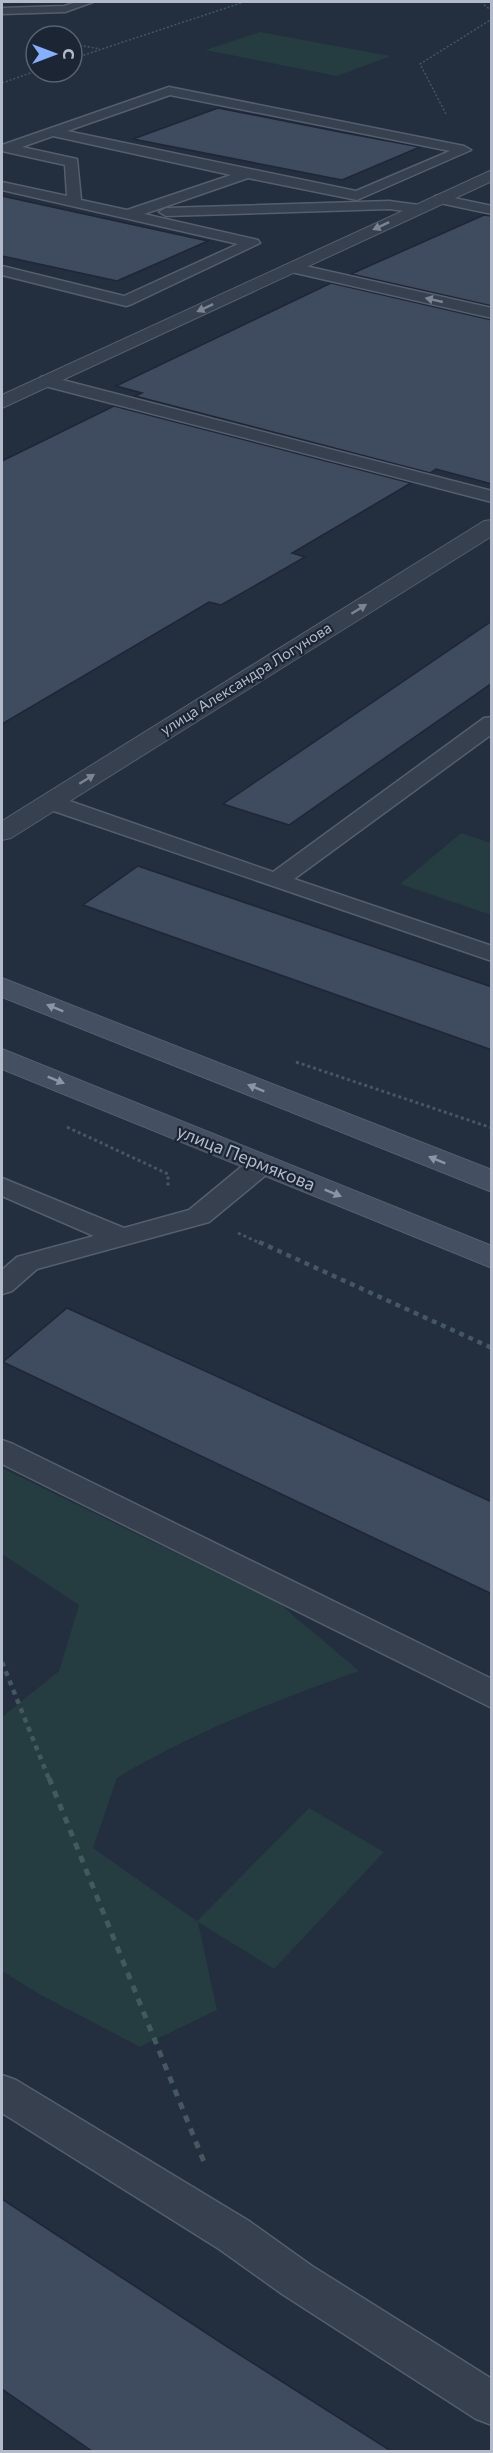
<svg xmlns="http://www.w3.org/2000/svg" width="493" height="2453" font-family="Commissioner,sans-serif">
<style>
.green{fill:#253c40}
.building{fill:#3f4b5f;stroke:#1e2736;stroke-width:1.5}
.lines{fill:none;stroke-linecap:round;stroke-linejoin:round}
.service-casing{stroke:#555e6d;stroke-width:3}
.minor-casing{stroke:#555e6d;stroke-width:2}
.secondary-casing{stroke:#555e6d;stroke-width:2}
.path-far3{stroke:#43595d;stroke-width:1.5;stroke-dasharray:2 2;stroke-linecap:butt}
.path-far2{stroke:#43595d;stroke-width:3;stroke-dasharray:3 3;stroke-linecap:butt}
.path-far1{stroke:#43595d;stroke-width:4.5;stroke-dasharray:5 5;stroke-linecap:butt}
.path{stroke:#43595d;stroke-width:5;stroke-dasharray:7 7;stroke-linecap:butt}
.service{fill:#37404f;fill-rule:evenodd}
.minor{fill:#37404f;fill-rule:evenodd}
.secondary{fill:#454f62;fill-rule:evenodd}
.oneway{fill:#7b8493}
.oneway2{fill:#8c95a6}
.labels{text-anchor:middle;stroke-width:4.5;stroke-linejoin:round;paint-order:stroke}
.far-street-label{font-size:15px;fill:#b3bbca;stroke:#1c2534}
.street-label{font-size:18px;fill:#b3bbca;stroke:#1c2534}
</style>
<rect width="100%" height="100%" fill="#232e3f"/>
<g class="green">
<path d="M260,32L391,56L337,76L205,50Z"/>
<path d="M461,833L491,843V915L400,884Z"/>
<path d="M2,1468L280,1604L359,1671C275,1701 193,1732 117,1778L93,1848L197,1921L309,1808L384,1852L274,1969L198,1922L217,2010L140,2047L39,1994L2,1971V1717L59,1671L79,1605L2,1554Z"/>
</g>
<g class="building">
<path d="M218,108L340,132L420,147L342,180L133,139Z"/>
<path d="M2,196L130,224L208,241L117,281L2,256Z"/>
<path d="M484,215L492,216V306L351,274Z"/>
<path d="M331,283L492,320V484L436,469L430,473L135,396L142,393L116,386Z"/>
<path d="M114,406L411,483L292,553L305,557L221,605L209,602L2,724V461Z"/>
<path d="M492,621V683L289,825L223,804Z"/>
<path d="M138,866L492,987V1050L83,905Z"/>
<path d="M67,1308L492,1502V1594L3,1362Z"/>
<path d="M2,2199L223,2344L391,2451H92L2,2389Z"/>
</g>
<g class="lines">
<g class="service-casing">
<g id="service">
<path d="M77,2H93L65,12L2,14V8L64,6Z"/>
<path d="M169,87L464,146L471,150L357,200L248,178L144,214L258,240L260,243L132,304L126,306L2,275V266L124,296L238,244L2,190V182L67,196L65,165L2,151V145ZM170,95L450,151L356,191L67,131ZM53,136L231,175L127,210L81,200L77,159L22,147Z"/>
<path d="M440,195L492,206V214L435,202V196Z"/>
<path d="M389,201L419,205L426,209L419,213L389,209L166,216L159,212L166,208Z"/>
<path d="M292,263L492,308V318L287,271L284,268Z"/>
<path d="M47,376L492,491V502L41,385L39,381L41,377Z"/>
<path d="M492,717V734L294,879L492,946V961L42,807L39,802L42,797H58L273,872L484,718Z"/>
<path d="M262,1156L272,1158L276,1164L272,1170L209,1222L37,1269L12,1291L2,1294V1270L17,1257L94,1236L2,1196V1178L124,1228L189,1210L252,1158Z"/>
<path d="M2,1440L13,1444L492,1679V1708L2,1464Z"/>
<path d="M2,2075L16,2080L249,2221L312,2266L492,2379V2425L476,2419L282,2294L219,2249L2,2113Z"/>
</g>
</g>
<g class="minor-casing">
<g id="minor">
<path d="M492,170V181L2,408V395Z"/>
<path d="M492,520V536L11,838L2,840V821L484,521Z"/>
</g>
</g>
<g class="secondary-casing">
<g id="secondary">
<path d="M2,978L492,1170V1192L2,997Z"/>
<path d="M2,1049L492,1246V1268L2,1069Z"/>
</g>
</g>
<g class="path-far3">
<path d="M481,2L492,11"/>
<path d="M72,44L100,49"/>
<path d="M72,59L244,2"/>
<path d="M2,83L36,71"/>
<path d="M446,114L420,64L492,19"/>
</g>
<g class="path-far2">
<path d="M296,1062L492,1128"/>
<path d="M67,1127L168,1174V1188"/>
<path d="M238,1233L262,1244"/>
</g>
<g class="path-far1">
<path d="M259,1242L492,1348"/>
<path d="M2,1662L49,1779"/>
</g>
<path class="path" d="M49,1778L204,2162"/>
<use href="#service" class="service"/>
<use href="#minor" class="minor"/>
<use href="#secondary" class="secondary"/>
</g>
<defs><path id="oneway-solid" d="M-6-.8H1V-3.2L6.5 0L1 3.2V.8H-6Z" transform="scale(1.5)"/></defs>
<g class="oneway">
<use href="#oneway-solid" transform="translate(381 226) rotate(155)"/>
<use href="#oneway-solid" transform="translate(434 300) rotate(-167)"/>
<use href="#oneway-solid" transform="translate(205 308) rotate(155)"/>
<use href="#oneway-solid" transform="translate(359 609) rotate(-32)"/>
<use href="#oneway-solid" transform="translate(87 779) rotate(-32)"/>
</g>
<g class="oneway2">
<use href="#oneway-solid" transform="translate(55 1008) rotate(-158)"/>
<use href="#oneway-solid" transform="translate(56 1080) rotate(22)"/>
<use href="#oneway-solid" transform="translate(256 1088) rotate(-158)"/>
<use href="#oneway-solid" transform="translate(437 1160) rotate(-158)"/>
<use href="#oneway-solid" transform="translate(333 1193) rotate(22)"/>
</g>
<g class="labels">
<g class="far-street-label">
<text transform="translate(246 679) rotate(-32)" y="5">улица Александра Логунова</text>
</g>
<g class="street-label">
<text transform="translate(246 1158) rotate(22)" y="6">улица Пермякова</text>
</g>
</g>
<rect width="493" height="2453" fill="none" stroke="#b3bbca" stroke-width="6"/>
<g transform="translate(54 54) rotate(90)"><circle r="28" fill="#1c2534" stroke="#586170" stroke-width="1.5"/>
<path d="M0-4.5L10 22L0 15L-10 22Z" fill="#86affd"/>
<text y="-9" font-size="16" font-weight="bold" text-anchor="middle" fill="#b3bbca">С</text>
</g>
</svg>
